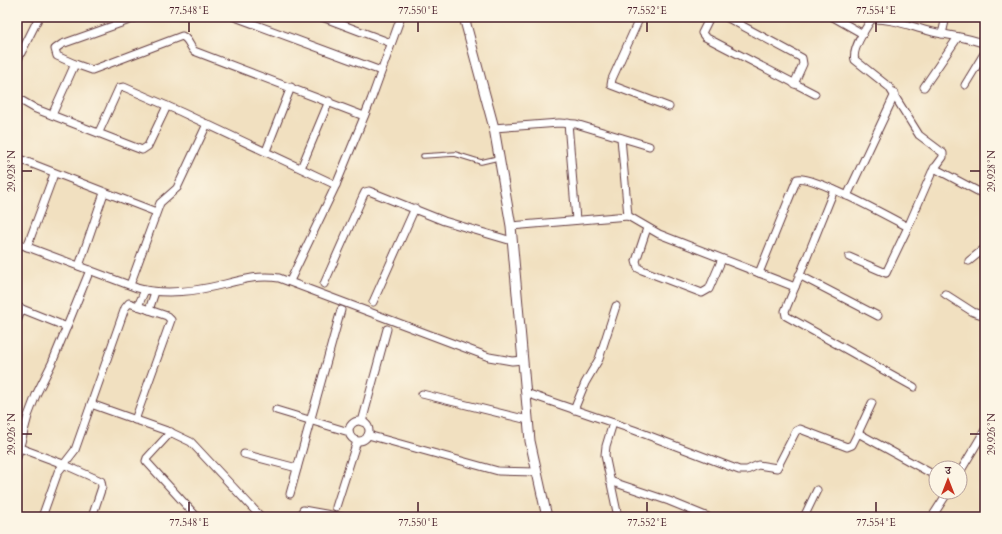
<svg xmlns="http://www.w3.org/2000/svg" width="1002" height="534" font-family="Cardo,'Noto Serif Devanagari',serif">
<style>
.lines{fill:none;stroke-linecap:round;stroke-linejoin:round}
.service-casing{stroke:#633c41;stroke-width:5.5}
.minor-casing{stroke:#633c41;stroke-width:9}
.tertiary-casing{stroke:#633c41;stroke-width:11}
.service{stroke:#fff;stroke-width:3.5}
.minor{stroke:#fff;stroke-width:7}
.tertiary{stroke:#fff;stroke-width:9}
.ticks{fill:none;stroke:#4a1f2b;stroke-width:1.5}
.neatline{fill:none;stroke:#4a1f2b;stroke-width:1.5}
.ticks-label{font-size:10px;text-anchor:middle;fill:#4a1f2b}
</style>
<rect width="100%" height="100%" fill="#fcf5e5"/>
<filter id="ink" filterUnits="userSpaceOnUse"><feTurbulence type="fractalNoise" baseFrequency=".025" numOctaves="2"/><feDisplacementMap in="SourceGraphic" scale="8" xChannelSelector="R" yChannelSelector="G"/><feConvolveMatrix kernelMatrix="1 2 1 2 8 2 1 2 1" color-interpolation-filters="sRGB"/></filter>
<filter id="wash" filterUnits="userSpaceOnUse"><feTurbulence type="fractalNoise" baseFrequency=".012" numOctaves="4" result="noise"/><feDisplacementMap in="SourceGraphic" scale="16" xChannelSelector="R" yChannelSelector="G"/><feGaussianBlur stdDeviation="0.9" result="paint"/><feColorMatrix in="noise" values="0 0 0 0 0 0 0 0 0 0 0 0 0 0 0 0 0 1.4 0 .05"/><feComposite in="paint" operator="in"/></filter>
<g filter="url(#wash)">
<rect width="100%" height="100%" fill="#f1e0c0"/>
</g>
<g filter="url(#ink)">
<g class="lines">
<g class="service-casing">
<path id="service" d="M423,156L455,154L481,162L498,158"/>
</g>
<g class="minor-casing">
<g id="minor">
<path d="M235,17L381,71"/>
<path d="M322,17L391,43"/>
<path d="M640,17L612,79L611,85L669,107"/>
<path d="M710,17L702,33L705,37L815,94"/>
<path d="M726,17L802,58L803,64L794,84"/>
<path d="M833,17L863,34"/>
<path d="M872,19C898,19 910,27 933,32C951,36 968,37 985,44"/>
<path d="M942,34L946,17"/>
<path d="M17,61L39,17"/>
<path d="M75,64L57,56L55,49L62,44L138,17"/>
<path d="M965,85L985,52"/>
<path d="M924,87L958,37"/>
<path d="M17,98L36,109L142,150L148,146L167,106"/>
<path d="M52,115L75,64L92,70L182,36C189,39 189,46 194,51L364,116"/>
<path d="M568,123L576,220"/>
<path d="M494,128L559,123L576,124L649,146"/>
<path d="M99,132L119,88L124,87L181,112L336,185"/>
<path d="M621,138L628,216"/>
<path d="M266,151L291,87"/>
<path d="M17,158L156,212"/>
<path d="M301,168L329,101"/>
<path d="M934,168L985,195"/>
<path d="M847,196L895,94"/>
<path d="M511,226L628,216L659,234L795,287L785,311L786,316L914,387"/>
<path d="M647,228L636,261L638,268L642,270L702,293L709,289L722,259"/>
<path d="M17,243L137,288C166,296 197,291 225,284C244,279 260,275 279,278L489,357L512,361L523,360"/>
<path d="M27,247L54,174"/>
<path d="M849,257L886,273L908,227"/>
<path d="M969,261L985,248"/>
<path d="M79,266L104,193"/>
<path d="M759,273L797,179C811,174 891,218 908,227L932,172L943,157V153L919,135L889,87L855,60C851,50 867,26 873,17"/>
<path d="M799,275L878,316"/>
<path d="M290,281L336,185L371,100L401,17"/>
<path d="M324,284L363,196L365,192L369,191L444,221L512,241"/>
<path d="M130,285L160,203L177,188L207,124"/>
<path d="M795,287L834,190"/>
<path d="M945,294L973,312L985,316"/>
<path d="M373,302L415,208"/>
<path d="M138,306L145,290"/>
<path d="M17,307L67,327"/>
<path d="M149,310L155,292"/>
<path d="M17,321L22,309"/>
<path d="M526,393L634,430L739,470H747L758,465L777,468L796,431L800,429L847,447L852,445L858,433L936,476"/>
<path d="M422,394L528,420"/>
<path d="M91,404L170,432L191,442L261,517"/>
<path d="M276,410L349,432"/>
<path d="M574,410L585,383L599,359L616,306"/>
<circle cx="359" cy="431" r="10"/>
<path d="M362,422L387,329"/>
<path d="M613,423L606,446L605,455L618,517"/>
<path d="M171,432L147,458L146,461L197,517"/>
<path d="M858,433L872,403"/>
<path d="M368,435L498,471L537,472"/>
<path d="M20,448L63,464L101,481L102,487L92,517"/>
<path d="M244,454L297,468"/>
<path d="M17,457L28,416L36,395L52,363L90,270"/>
<path d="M960,472L985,430"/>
<path d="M610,481L669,501L708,517"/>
<path d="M290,494L341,310"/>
<path d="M336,507L357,441"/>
<path d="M42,517L58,472L75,450L125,308L129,303L167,316L171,320L135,420"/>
<path d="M299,517L303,510L342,517"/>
<path d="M804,517L817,490"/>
<path d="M932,517L948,492"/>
</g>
</g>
<g class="tertiary-casing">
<path id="tertiary" d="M464,17L494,128L511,226L530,441L547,517"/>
</g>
<use href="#service" class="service"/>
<use href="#minor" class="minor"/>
<use href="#tertiary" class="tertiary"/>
</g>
</g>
<path class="ticks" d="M189,22V32M418,22V32M647,22V32M876,22V32M22,171H32M970,171H980M22,434H32M970,434H980M189,502V512M418,502V512M647,502V512M876,502V512"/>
<rect width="1002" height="534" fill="none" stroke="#fcf5e5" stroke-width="44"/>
<g transform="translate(948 480)"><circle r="19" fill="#fcf5e5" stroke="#b59f9b"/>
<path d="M0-3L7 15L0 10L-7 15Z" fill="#c8321e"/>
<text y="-6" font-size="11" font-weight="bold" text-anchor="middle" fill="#4a1f2b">उ</text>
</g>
<rect x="22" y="22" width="958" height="490" class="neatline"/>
<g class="ticks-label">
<text x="189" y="14">77.548°E</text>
<text x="418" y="14">77.550°E</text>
<text x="647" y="14">77.552°E</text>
<text x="876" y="14">77.554°E</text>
<text transform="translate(11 171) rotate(-90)" y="4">29.928°N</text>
<text transform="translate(991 171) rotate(-90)" y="4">29.928°N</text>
<text transform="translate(11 434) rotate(-90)" y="4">29.926°N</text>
<text transform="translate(991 434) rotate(-90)" y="4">29.926°N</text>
<text x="189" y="526">77.548°E</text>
<text x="418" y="526">77.550°E</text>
<text x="647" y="526">77.552°E</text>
<text x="876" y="526">77.554°E</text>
</g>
</svg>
